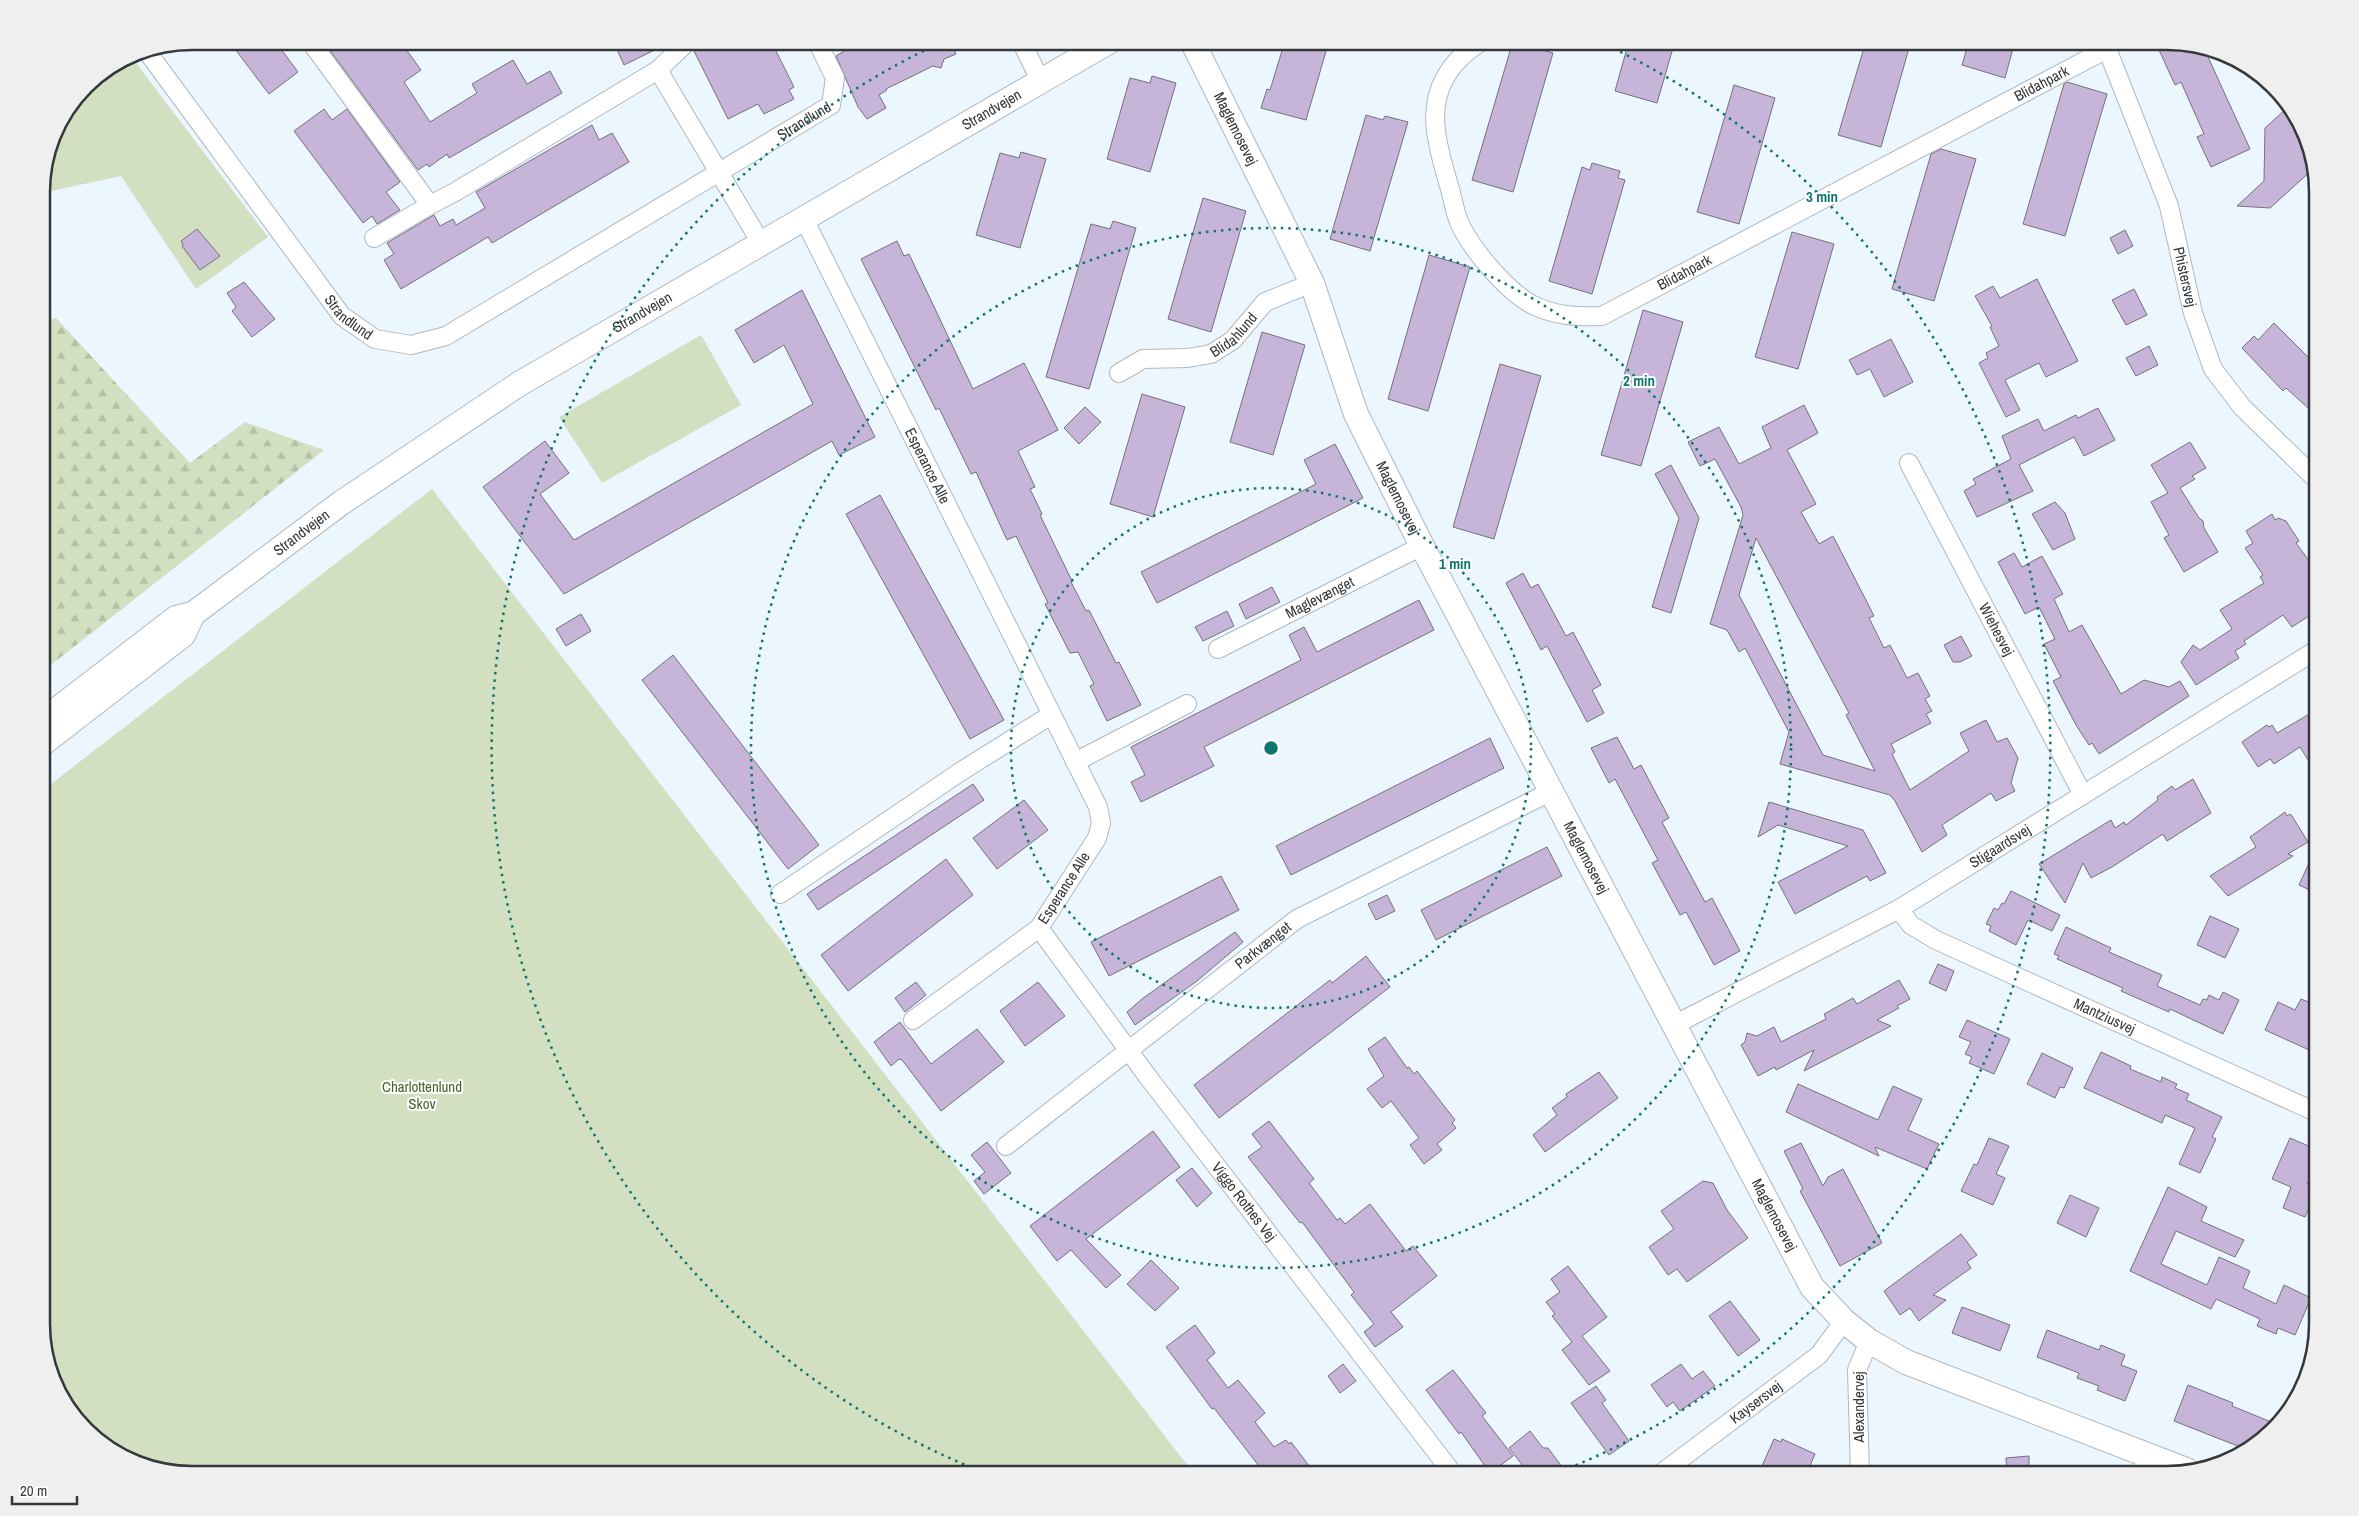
<svg xmlns="http://www.w3.org/2000/svg" width="2359" height="1516" font-family="'Archivo Narrow',sans-serif">
<style>
.forest{fill:url(#forest-firs)}
.park{fill:#d2dfc1}
.building{fill:#c7b5d9;stroke:#75717a;fill-rule:evenodd}
.lines{fill:none;stroke-linecap:round;stroke-linejoin:round}
.street-casing{stroke:#aeb8c0;stroke-width:20}
.secondary-casing{stroke:#aeb8c0;stroke-width:26}
.street{stroke:#fff;stroke-width:18}
.secondary{stroke:#fff;stroke-width:24}
.ring{fill:none;stroke:#0f766e;stroke-width:2.5;stroke-dasharray:2.5 5}
.labels{text-anchor:middle;stroke-width:4;stroke-linejoin:round;paint-order:stroke}
.street-label{font-size:15px;fill:#34383b;stroke:#fff}
.park-label{font-size:15px;fill:#4c6029;stroke:#fff}
.rim{fill:none;stroke:#34383b;stroke-width:2.5}
.centre{fill:#0f766e;stroke:#fff;stroke-width:2.5}
.ring-label{font-size:15px;text-anchor:middle;font-weight:bold;fill:#0f766e;stroke:#fff;stroke-width:4;stroke-linejoin:round;paint-order:stroke}
</style>
<defs>
<pattern id="forest-firs" width="22" height="20" patternUnits="userSpaceOnUse" patternTransform="scale(1.25)"><rect width="22" height="20" fill="#d2dfc1"/><path d="M5 1l3.5 6h-7zM16 11l3.5 6h-7z" fill="#b5c0a7"/></pattern>
</defs>
<rect width="100%" height="100%" fill="#ebf6fe"/>
<path class="forest" d="M56,318L190,463L245,422L324,450L42,672V322Z"/>
<g class="park">
<path d="M130,55L268,237L196,289L121,176L42,193C42,154 60,115 85,86C96,74 116,65 130,55Z"/>
<path d="M701,335L741,405L602,483L559,417Z"/>
<path d="M432,489L1195,1475H192L152,1470L108,1450L62,1400L42,1334V791Z"/>
</g>
<g class="building">
<path d="M229,41H275L298,72L269,94Z"/>
<path d="M323,41H400L421,70L404,82L430,122L477,93L472,84L513,60L527,84L550,71L562,93L449,158L447,154L429,167L427,164L418,170Z"/>
<path d="M613,41H671V42L624,65Z"/>
<path d="M693,41H771L794,87L789,90L794,99L764,114L758,104L728,119L693,49Z"/>
<path d="M861,41H950L956,54L944,59L941,68L933,66L886,89L887,90L879,95L886,108L867,119L858,107L836,56Z"/>
<path d="M1285,41H1329L1306,120L1261,108L1267,89L1270,90Z"/>
<path d="M1513,41H1537L1535,48L1553,53L1513,192L1472,180Z"/>
<path d="M1629,41H1675L1657,103L1615,91Z"/>
<path d="M1866,41H1911L1881,147L1838,135Z"/>
<path d="M1969,41H2015L2005,78L1962,65Z"/>
<path d="M2155,41L2203,46L2250,149L2211,167L2197,137L2204,134L2181,82L2175,85Z"/>
<path d="M1152,76L1176,83L1150,172L1107,159L1130,78L1150,83Z"/>
<path d="M2067,82L2107,94L2065,236L2023,224L2064,84Z"/>
<path d="M1734,85L1775,98L1739,224L1697,212Z"/>
<path d="M2288,107L2298,117L2312,170L2270,208L2237,206L2264,181L2265,128Z"/>
<path d="M324,109L332,120L347,109L400,182L386,192L400,210L377,224L372,216L363,223L294,131Z"/>
<path d="M1366,115L1383,120L1385,116L1408,122L1370,251L1330,239Z"/>
<path d="M592,125L599,140L612,133L629,162L492,243L488,237L401,289L384,260L394,254L387,243L434,215L440,226L453,219L456,225L485,208L476,192Z"/>
<path d="M1941,149L1976,159L1934,301L1892,289L1931,154Z"/>
<path d="M1021,152L1046,159L1020,248L976,235L1000,153L1019,158Z"/>
<path d="M1592,163L1620,171L1618,178L1625,180L1592,294L1549,281L1582,167L1590,170Z"/>
<path d="M1203,198L1246,211L1211,332L1168,319Z"/>
<path d="M1113,221L1136,228L1089,389L1046,377L1091,224L1110,229Z"/>
<path d="M197,229L220,256L200,270L182,246L183,244L181,241Z"/>
<path d="M2125,230L2133,246L2118,254L2110,238Z"/>
<path d="M1792,232L1834,244L1798,369L1755,357Z"/>
<path d="M897,241L904,256L909,254L973,389L1024,363L1058,430L1018,451L1035,487L1030,489L1042,514L1040,515L1072,581L1071,582L1086,611L1089,610L1116,663L1119,662L1141,705L1107,721L1090,686L1094,684L1078,652L1070,653L1045,604L1048,603L1016,536L1007,540L976,472L971,474L939,408L936,410L861,259Z"/>
<path d="M1429,255L1470,267L1428,411L1388,399Z"/>
<path d="M2037,279L2078,361L2046,377L2039,363L2005,380L2020,410L2006,417L1979,363L1988,358L1986,353L1999,346L1990,327L1992,326L1975,296L1993,286L2000,298Z"/>
<path d="M244,282L275,319L252,337L232,311L236,307L227,293Z"/>
<path d="M2134,289L2147,315L2126,325L2112,300Z"/>
<path d="M802,290L875,437L839,455L832,441L564,594L483,487L545,441L569,473L540,494L574,540L813,404L784,345L754,363L735,330Z"/>
<path d="M1643,310L1683,322L1641,466L1601,455Z"/>
<path d="M2274,323L2318,367V417L2286,388L2283,391L2242,348L2254,336L2258,340Z"/>
<path d="M1262,332L1305,345L1273,455L1230,442Z"/>
<path d="M1891,339L1913,382L1884,397L1870,369L1857,375L1849,360Z"/>
<path d="M2149,346L2158,365L2136,376L2126,358Z"/>
<path d="M1500,364L1541,376L1494,539L1453,527Z"/>
<path d="M1142,394L1185,407L1153,517L1110,504Z"/>
<path d="M1804,405L1818,433L1787,450L1816,504L1801,512L1819,544L1833,536L1869,606L1874,616L1869,618L1884,648L1890,645L1907,678L1918,673L1930,696L1925,699L1932,711L1926,714L1931,723L1891,744L1895,752L1892,754L1910,790L1969,751L1960,733L1986,720L1997,742L2007,738L2018,758L2011,783L2015,791L1996,801L1991,793L1942,825L1947,835L1922,852L1895,801L1890,795L1780,764L1789,732L1745,648L1739,652L1727,630L1710,624L1743,515L1741,507L1715,459L1700,466L1688,442L1719,427L1739,464L1771,448L1762,427ZM1756,538L1849,713L1846,715L1875,771L1823,755L1739,595Z"/>
<path d="M1085,407L1101,422L1079,444L1064,428Z"/>
<path d="M2098,408L2115,440L2084,456L2074,437L2019,465L2033,491L1977,517L1964,491L1976,484L1973,479L2011,459L2002,436L2038,419L2044,431L2076,415L2078,418Z"/>
<path d="M2190,442L2206,468L2192,476L2195,479L2180,488L2199,518L2203,521L2204,528L2218,552L2184,572L2164,538L2169,535L2151,502L2168,493L2151,465Z"/>
<path d="M1335,444L1363,498L1157,603L1141,572L1316,484L1304,460Z"/>
<path d="M1671,465L1699,518L1671,613L1652,607L1679,518L1655,474Z"/>
<path d="M880,495L1004,720L970,739L846,514Z"/>
<path d="M2055,502L2065,513L2075,539L2053,550L2032,514Z"/>
<path d="M2272,514L2275,520L2278,518L2286,521L2299,541L2296,543L2318,573V610L2292,627L2283,615L2244,641L2246,644L2235,651L2239,658L2196,685L2181,662L2193,645L2200,650L2232,629L2220,610L2264,583L2260,577L2263,575L2245,548L2253,543L2246,531Z"/>
<path d="M2014,553L2022,567L2042,556L2063,594L2054,599L2069,632L2082,625L2121,694L2144,680L2169,687L2180,681L2189,696L2099,754L2092,743L2089,745L2076,725L2053,681L2061,677L2044,644L2055,639L2039,607L2025,614L1998,562Z"/>
<path d="M1523,573L1531,588L1538,584L1566,636L1573,632L1601,685L1592,690L1604,713L1587,722L1547,646L1541,650L1506,583Z"/>
<path d="M1272,587L1280,602L1246,619L1239,604Z"/>
<path d="M1419,600L1434,630L1204,747L1214,766L1141,802L1131,782L1145,775L1131,747L1301,660L1289,635L1304,627L1317,652Z"/>
<path d="M1227,611L1234,626L1203,641L1195,627Z"/>
<path d="M581,614L591,631L566,646L556,629Z"/>
<path d="M1961,636L1972,656L1960,662H1953L1944,645Z"/>
<path d="M673,655L819,845L788,869L642,680Z"/>
<path d="M2318,709V776L2300,747L2274,764L2270,759L2258,767L2242,742L2267,725L2269,727L2272,725L2277,733Z"/>
<path d="M1617,737L1634,769L1641,765L1669,818L1662,822L1705,902L1712,898L1740,951L1714,965L1686,912L1680,915L1652,863L1658,860L1615,779L1609,783L1591,748Z"/>
<path d="M1490,738L1504,768L1291,875L1276,846Z"/>
<path d="M2193,779L2211,813L2167,841L2163,834L2112,867L2091,878L2083,863L2065,903L2039,864L2111,820L2115,828L2124,822L2126,825L2158,800L2157,797L2172,786L2175,790Z"/>
<path d="M973,784L984,800L818,910L807,894Z"/>
<path d="M1024,800L1048,830L997,869L973,838Z"/>
<path d="M1769,802L1863,830L1886,873L1870,881L1867,876L1795,914L1778,882L1848,846L1778,825L1758,837Z"/>
<path d="M2285,812L2287,816L2290,814L2292,816L2308,842L2288,854L2293,856L2228,896L2210,876L2256,847L2250,837Z"/>
<path d="M2318,843V894L2299,885Z"/>
<path d="M1547,847L1562,876L1436,940L1421,910Z"/>
<path d="M946,859L973,895L848,991L821,955Z"/>
<path d="M1221,876L1239,910L1109,976L1091,942Z"/>
<path d="M2011,891L2060,915L2052,931L2028,920L2016,945L1989,931L1991,926L1986,924L1994,908L1998,910L2002,903L2004,904Z"/>
<path d="M1387,895L1395,911L1376,920L1368,904Z"/>
<path d="M2210,916L2239,929L2225,958L2197,945Z"/>
<path d="M2066,927L2111,948L2109,952L2162,975L2157,986L2200,1005L2203,999L2207,1000L2209,995L2219,1000L2223,992L2239,1000L2223,1034L2170,1009L2169,1012L2121,991L2123,988L2057,959L2059,956L2054,954Z"/>
<path d="M1235,932L1243,942L1197,981L1135,1025L1127,1012L1142,999Z"/>
<path d="M1366,956L1390,987L1219,1118L1194,1085L1330,980L1332,983Z"/>
<path d="M1938,964L1954,971L1946,991L1929,983Z"/>
<path d="M1899,980L1910,999L1897,1006L1899,1008L1877,1020L1891,1026L1804,1071L1814,1050L1776,1070L1775,1067L1758,1076L1741,1045L1745,1042L1747,1033L1757,1036L1774,1027L1781,1042L1826,1019L1824,1014L1853,998L1857,1004Z"/>
<path d="M916,982L926,995L905,1012L895,998Z"/>
<path d="M1038,982L1065,1016L1025,1046L1000,1011Z"/>
<path d="M2301,999L2318,1006V1054L2265,1030L2278,1002L2295,1010Z"/>
<path d="M1967,1020L2010,1039L1994,1074L1969,1063L1972,1057L1965,1054L1971,1042L1959,1037Z"/>
<path d="M900,1022L931,1064L977,1029L1004,1062L941,1111L902,1060L899,1059L891,1066L874,1042Z"/>
<path d="M1385,1037L1407,1068L1409,1067L1414,1074L1417,1071L1455,1120L1452,1123L1456,1128L1437,1144L1442,1150L1424,1164L1410,1145L1419,1138L1391,1101L1382,1108L1367,1089L1384,1076L1368,1049Z"/>
<path d="M2101,1052L2131,1066L2130,1069L2161,1082L2162,1077L2177,1084L2175,1088L2189,1094L2186,1100L2222,1117L2212,1137L2216,1139L2200,1173L2179,1164L2195,1128L2165,1115L2162,1123L2084,1088Z"/>
<path d="M2042,1053L2073,1068L2064,1088L2060,1087L2055,1098L2027,1084Z"/>
<path d="M1599,1072L1618,1098L1545,1152L1533,1135L1557,1115L1552,1108L1567,1097L1566,1094Z"/>
<path d="M1798,1084L1878,1120L1893,1086L1922,1099L1908,1130L1939,1144L1927,1169L1875,1147L1879,1156L1786,1112Z"/>
<path d="M1269,1121L1314,1179L1309,1183L1337,1220L1340,1218L1345,1224L1370,1204L1406,1251L1413,1246L1437,1276L1391,1312L1403,1327L1375,1347L1364,1332L1374,1324L1351,1295L1354,1292L1302,1222L1300,1223L1248,1157L1262,1147L1252,1134Z"/>
<path d="M1153,1131L1180,1167L1086,1239L1121,1275L1106,1288L1071,1250L1057,1261L1030,1226Z"/>
<path d="M1989,1138L2009,1146L1996,1174L2005,1178L1993,1205L1961,1191L1974,1164L1977,1165Z"/>
<path d="M2290,1138L2318,1150V1161L2307,1184L2318,1189L2305,1217L2283,1208L2291,1187L2272,1179Z"/>
<path d="M987,1142L1011,1173L984,1194L974,1181L985,1172L971,1155Z"/>
<path d="M1801,1143L1823,1186L1828,1177L1843,1169L1882,1243L1840,1266L1800,1191L1803,1189L1784,1151Z"/>
<path d="M1192,1168L1212,1193L1197,1207L1176,1180Z"/>
<path d="M1703,1181L1713,1183L1727,1210L1748,1238L1687,1282L1677,1269L1668,1275L1649,1247L1674,1229L1661,1211Z"/>
<path d="M2168,1187L2207,1207L2201,1221L2244,1240L2235,1257L2176,1231L2161,1264L2207,1285L2219,1257L2250,1271L2243,1288L2276,1304L2284,1285L2311,1298L2295,1335L2278,1328L2276,1334L2257,1326L2260,1319L2216,1299L2211,1309L2130,1271Z"/>
<path d="M2070,1195L2099,1208L2086,1237L2057,1223Z"/>
<path d="M1961,1234L1977,1255L1967,1262L1971,1268L1933,1295L1946,1300L1919,1321L1910,1308L1900,1315L1884,1291Z"/>
<path d="M1151,1260L1179,1288L1155,1311L1127,1284Z"/>
<path d="M1568,1266L1607,1317L1582,1336L1610,1371L1589,1385L1562,1350L1572,1342L1552,1316L1555,1314L1546,1302L1560,1292L1551,1279Z"/>
<path d="M1730,1301L1760,1340L1738,1356L1709,1316Z"/>
<path d="M1962,1307L2010,1325L2000,1351L1952,1333Z"/>
<path d="M1195,1325L1214,1351L1215,1353L1207,1360L1228,1388L1238,1380L1265,1413L1255,1422L1274,1447L1286,1440L1289,1444L1291,1442L1316,1475H1266L1214,1408L1212,1409L1166,1347Z"/>
<path d="M2047,1330L2099,1350L2101,1345L2125,1355L2121,1365L2137,1371L2125,1401L2097,1390L2099,1386L2077,1378L2079,1373L2037,1357Z"/>
<path d="M1343,1364L1356,1381L1340,1393L1328,1376Z"/>
<path d="M1681,1364L1692,1379L1703,1371L1715,1386L1680,1411L1673,1402L1667,1407L1651,1385Z"/>
<path d="M1453,1370L1486,1413L1482,1416L1513,1456L1490,1473L1461,1432L1459,1434L1426,1390Z"/>
<path d="M2188,1385L2233,1403L2232,1406L2276,1424L2248,1450L2174,1421Z"/>
<path d="M1596,1386L1606,1400L1602,1403L1629,1441L1609,1455L1571,1403Z"/>
<path d="M1530,1431L1543,1448H1548L1568,1475H1530L1509,1448Z"/>
<path d="M1774,1439L1781,1442L1782,1439L1815,1454L1806,1475H1758Z"/>
<path d="M2029,1456V1475H2007L2006,1458Z"/>
</g>
<g class="lines">
<g class="street-casing">
<g id="street">
<path d="M310,41L430,205L455,192L658,70L761,243"/>
<path d="M1021,41L1040,80"/>
<path id="s1" d="M1482,41C1467,51 1454,61 1445,78C1425,112 1440,154 1450,189C1453,200 1455,212 1459,222C1471,249 1506,290 1531,304C1554,316 1576,317 1602,316L2107,49"/>
<path id="s2" d="M2104,41L2169,206L2193,313L2213,369L2242,407L2318,481"/>
<path id="s3" d="M146,50L342,316L375,339L411,345L446,336L831,105L835,78L817,41"/>
<path d="M658,70L683,46L681,41"/>
<path id="s4" d="M804,219L1098,807L1101,823L1097,838L1039,928L913,1020"/>
<path d="M374,238L430,205"/>
<path id="s5" d="M1119,373L1143,359L1188,358L1211,354L1233,340L1265,302L1312,283"/>
<path id="s6" d="M1909,463L2083,795"/>
<path id="s7" d="M1218,649L1422,546"/>
<path d="M1075,762L1187,704"/>
<path d="M780,894L960,772L1051,715"/>
<path id="s8" d="M1899,909L1911,925L1936,940L2318,1113"/>
<path id="s9" d="M1039,928L1148,1077L1454,1475"/>
<path id="s10" d="M1674,1025L1899,909L2318,649"/>
<path id="s11" d="M1006,1146L1297,919L1550,792"/>
<path id="s12" d="M1659,1475L1819,1355L1844,1321"/>
<path d="M1860,1475L1857,1370L1869,1341"/>
<path d="M2142,1475L2146,1454"/>
</g>
</g>
<g class="secondary-casing">
<g id="secondary">
<path id="s13" d="M1192,41L1312,283L1356,414L1422,546L1812,1287L1844,1321L1869,1341L1906,1362L2186,1470"/>
<path id="s14" d="M42,721L176,618L193,614L341,503L519,384L1110,41"/>
<path d="M42,744L183,635L193,614"/>
</g>
</g>
<use href="#street" class="street"/>
<use href="#secondary" class="secondary"/>
</g>
<g class="ring">
<circle cx="1271" cy="748" r="260"/>
<circle cx="1271" cy="748" r="520"/>
<path d="M985 1473A779 779 0 0 1 942 42M1600 42A779 779 0 0 1 1557 1473"/>
</g>
<g class="labels">
<g class="street-label">
<text dy="5" stroke="none"><textPath href="#s1" startOffset="882">Blidahpark</textPath></text>
<text dy="5" stroke="none"><textPath href="#s14" startOffset="1132">Strandvejen</textPath></text>
<text dy="5" stroke="none"><textPath href="#s3" startOffset="861">Strandlund</textPath></text>
<text dy="5" stroke="none"><textPath href="#s13" startOffset="98">Maglemosevej</textPath></text>
<text dy="5" stroke="none"><textPath href="#s1" startOffset="478">Blidahpark</textPath></text>
<text dy="5" stroke="none"><textPath href="#s2" startOffset="250">Phistersvej</textPath></text>
<text dy="5" stroke="none"><textPath href="#s14" startOffset="728">Strandvejen</textPath></text>
<text dy="5" stroke="none"><textPath href="#s3" startOffset="336">Strandlund</textPath></text>
<text dy="5" stroke="none"><textPath href="#s5" startOffset="126">Blidahlund</textPath></text>
<text dy="5" stroke="none"><textPath href="#s4" startOffset="276">Esperance Alle</textPath></text>
<text dy="5" stroke="none"><textPath href="#s13" startOffset="502">Maglemosevej</textPath></text>
<text dy="5" stroke="none"><textPath href="#s14" startOffset="322">Strandvejen</textPath></text>
<text dy="5" stroke="none"><textPath href="#s7" startOffset="114">Maglevænget</textPath></text>
<text dy="5" stroke="none"><textPath href="#s6" startOffset="188">Wiehesvej</textPath></text>
<text dy="5" stroke="none"><textPath href="#s10" startOffset="372">Stigaardsvej</textPath></text>
<text dy="5" stroke="none"><textPath href="#s13" startOffset="908">Maglemosevej</textPath></text>
<text transform="translate(1064 888) rotate(-57)" y="5">Esperance Alle</text>
<text dy="5" stroke="none"><textPath href="#s11" startOffset="326">Parkvænget</textPath></text>
<text dy="5" stroke="none"><textPath href="#s8" startOffset="234">Mantziusvej</textPath></text>
<text dy="5" stroke="none"><textPath href="#s9" startOffset="342">Viggo Rothes Vej</textPath></text>
<text dy="5" stroke="none"><textPath href="#s13" startOffset="1312">Maglemosevej</textPath></text>
<text dy="5" stroke="none"><textPath href="#s12" startOffset="121">Kaysersvej</textPath></text>
<text transform="translate(1859 1407) rotate(-90)" y="5">Alexandervej</text>
</g>
<g class="park-label">
<text x="422" y="1092">Charlottenlund<tspan x="422" dy="17">Skov</tspan></text>
</g>
</g>
<path d="M0 0H2359V1516H0ZM192 50H2167A142 142 0 0 1 2309 192V1324A142 142 0 0 1 2167 1466H192A142 142 0 0 1 50 1324V192A142 142 0 0 1 192 50Z" fill="#efefef" fill-rule="evenodd"/>
<path class="rim" d="M192 50H2167A142 142 0 0 1 2309 192V1324A142 142 0 0 1 2167 1466H192A142 142 0 0 1 50 1324V192A142 142 0 0 1 192 50Z"/>
<circle cx="1271" cy="748" r="8" class="centre"/>
<g class="ring-label">
<text x="1822" y="202">3 min</text>
<text x="1639" y="386">2 min</text>
<text x="1455" y="569">1 min</text>
</g>
<path d="M12 1496v8h65v-8" fill="none" stroke="#34383b" stroke-width="2.5"/>
<text x="20" y="1496" font-size="15" fill="#34383b" stroke="#ffffff" stroke-width="4" paint-order="stroke">20 m</text>
</svg>
